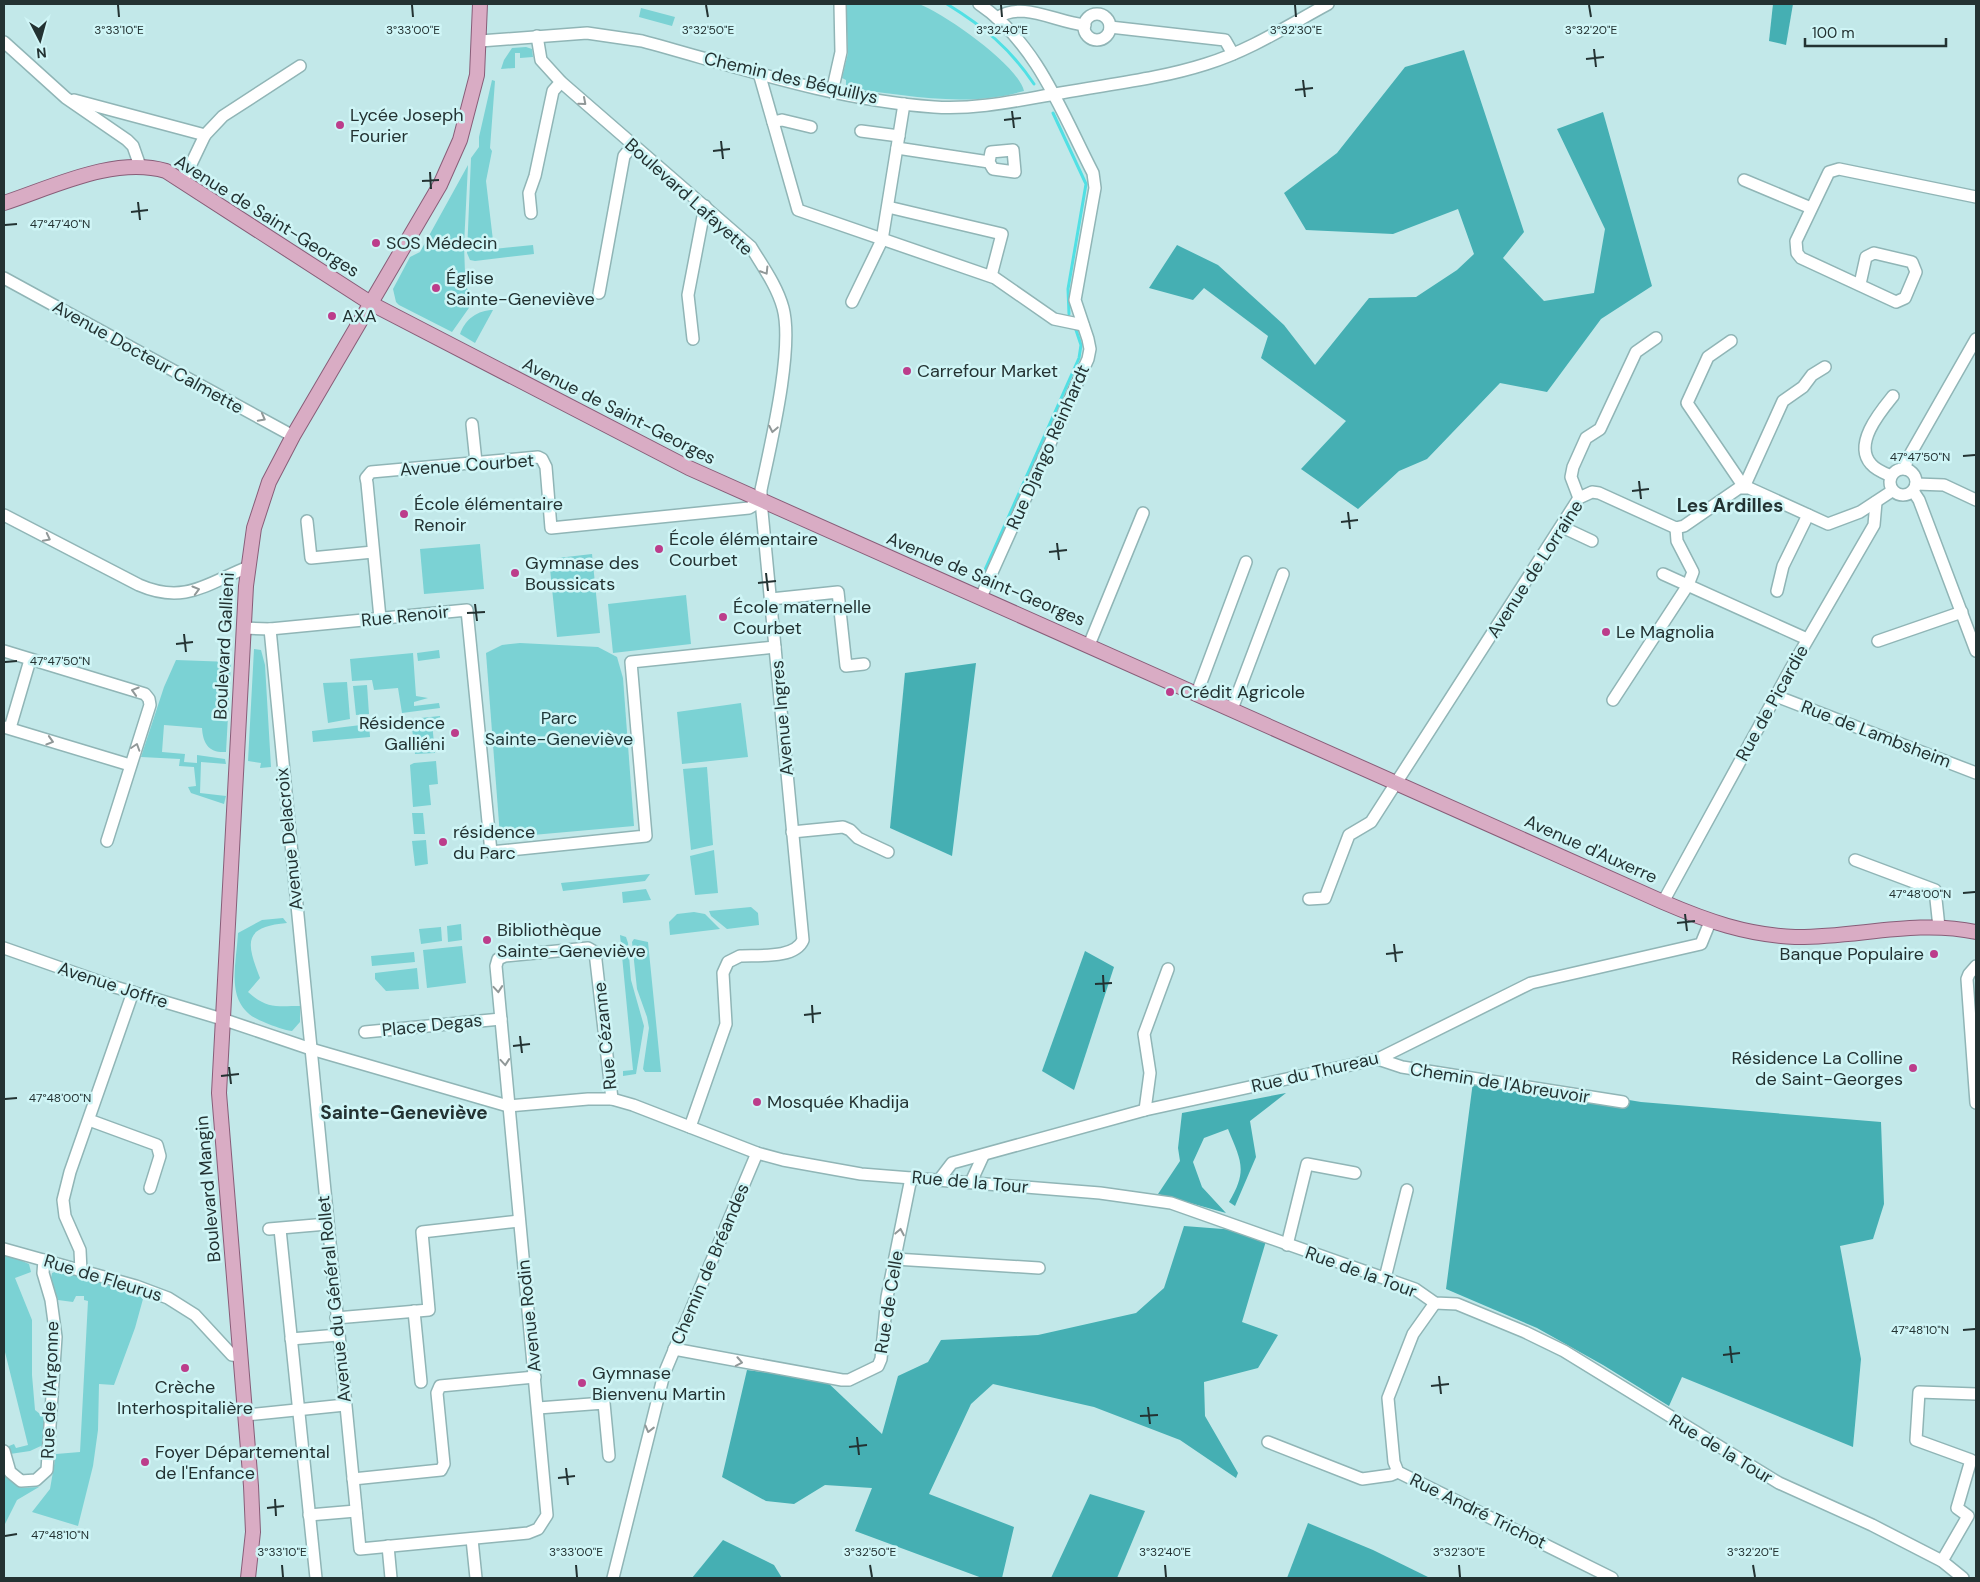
<svg xmlns="http://www.w3.org/2000/svg" width="1980" height="1582" font-family="'DM Sans',sans-serif">
<style>
.green{fill:#7bd2d4}
.forest{fill:#45afb3}
.lines{fill:none;stroke-linecap:round;stroke-linejoin:round}
.stream{stroke:#51e0e4;stroke-width:3}
.minor-casing{stroke:#90b5b6;stroke-width:14}
.major-casing{stroke:#885d78;stroke-width:16}
.minor{stroke:#fff;stroke-width:11}
.major{stroke:#d9acc4;stroke-width:14}
.oneway{stroke:#919898}
.ticks{fill:none;stroke:#233232;stroke-width:2}
.poi-dot{fill:#bc3d8b;stroke:#cff5f6;stroke-width:2}
.labels{text-anchor:middle;stroke-width:5;stroke-linejoin:round;paint-order:stroke}
.street-label{font-size:18px;fill:#233232;stroke:#cff5f6}
.poi-label{font-size:18px;fill:#233232;stroke:#cff5f6;text-anchor:start}
.park-label{font-size:18px;fill:#1f3738;stroke:#cff5f6}
.neighbourhood-label{font-size:19px;font-weight:bold;fill:#233232;stroke:#cff5f6}
.ticks-label{font-size:12px;text-anchor:middle;fill:#233232;stroke:#cff5f6;stroke-width:5;stroke-linejoin:round;paint-order:stroke}
</style>
<rect width="100%" height="100%" fill="#c2e8e9"/>
<g class="green">
<path d="M846,4C861,4 909,1 919,4C945,14 1018,65 1024,91C965,108 906,95 846,88V80L842,78L848,53Z"/>
<path d="M641,8L675,17L672,26L639,17Z"/>
<path d="M526,47L532,49L533,57L520,58V53H515V68L501,69L504,60L512,48Z"/>
<path d="M492,80L495,81L490,148L492,151L486,181L494,249L533,245L534,254L475,261L470,260L467,253L471,158L479,147V137Z"/>
<path d="M468,165L464,245L465,273L458,277L469,291L471,305L452,332L399,305L396,302L393,289L410,257L420,252Z"/>
<path d="M493,310L475,343L460,334C465,319 478,310 493,310Z"/>
<path d="M480,544L484,589L424,594L420,549Z"/>
<path d="M592,554L600,633L557,637L549,559Z"/>
<path d="M686,595L691,644L613,653L608,604Z"/>
<path d="M520,643L598,647L617,657L623,678L634,826L510,837L500,836L486,653L502,645Z"/>
<path d="M254,649L261,650L265,665L271,767L260,768L261,763L248,761Z"/>
<path d="M439,650L440,658L418,661L417,653Z"/>
<path d="M413,653L416,696L428,698L414,702V706L439,703L440,708L402,713L398,688L374,690L372,680L352,681L350,659Z"/>
<path d="M176,660L231,662L226,752C209,753 203,744 202,728L164,725L162,752L185,754L184,762L197,763V755L225,759L226,764L201,762L200,793L226,796L224,804L191,793L188,787L196,786L194,767L179,766L180,759L141,757L164,687Z"/>
<path d="M347,682L350,719L328,723L323,683Z"/>
<path d="M367,685L369,714L356,715L353,686Z"/>
<path d="M741,703L748,757L682,764L677,712Z"/>
<path d="M440,716L441,722L432,723L435,753L415,754L411,719Z"/>
<path d="M369,724L370,737L313,742L312,731Z"/>
<path d="M436,761L438,784L429,785L431,805L413,807L410,765L414,763Z"/>
<path d="M707,767L713,845L691,850L683,769Z"/>
<path d="M412,813H423L425,834H414Z"/>
<path d="M426,840L428,864L415,866L412,841Z"/>
<path d="M714,850L718,893L695,895L690,856Z"/>
<path d="M650,874L645,881L563,891L561,883Z"/>
<path d="M646,889L651,900L623,903L622,892Z"/>
<path d="M751,907L758,913L759,925L727,929L711,916L709,911Z"/>
<path d="M694,912L705,914L720,929L670,935L669,922L677,914Z"/>
<path d="M283,918L287,923C243,927 246,942 260,978L248,992C267,1009 276,1006 300,1006V1022L292,1031C283,1030 274,1026 266,1023C223,1008 236,969 238,933L262,920Z"/>
<path d="M461,924L462,940L448,942L447,926Z"/>
<path d="M441,927L442,941L421,944L419,929Z"/>
<path d="M620,935L626,937L628,943L631,980L644,1026L636,1074L623,1076V1071L633,1070Z"/>
<path d="M634,939L648,942L661,1072H645L643,1069L649,1028L647,1017L637,989L632,942Z"/>
<path d="M462,946L466,983L427,988L423,950Z"/>
<path d="M414,952L415,962L372,966L371,956Z"/>
<path d="M417,968L419,989L386,991L375,979V973Z"/>
<path d="M4,1253L29,1264L31,1272L15,1278L32,1320V1375L35,1410L45,1418L43,1445L30,1451L10,1454L9,1446L14,1444L16,1448L28,1445L4,1348Z"/>
<path d="M59,1270L133,1291L143,1299L135,1328L114,1385L99,1384L98,1430L93,1466L78,1526L32,1512L50,1489L56,1454L80,1452L88,1301L84,1300V1296H76L73,1302L58,1300L51,1278L52,1273Z"/>
<path d="M4,1473L21,1488L39,1487L17,1500L4,1526Z"/>
</g>
<g class="forest">
<path d="M1773,4H1793L1786,45L1769,41Z"/>
<path d="M1464,50L1524,232L1503,258L1544,301L1594,293L1605,229L1557,129L1603,112L1652,286L1601,319L1547,392L1500,383L1427,459L1399,471L1358,509L1301,469L1346,421L1261,358L1268,336L1204,288L1193,300L1149,288L1177,245L1218,265L1284,325L1315,365L1369,298L1416,297L1457,270L1474,254L1458,209L1393,234L1306,230L1284,193L1337,153L1405,67Z"/>
<path d="M976,663L952,856L890,828L905,673Z"/>
<path d="M1085,951L1114,967L1074,1090L1042,1071Z"/>
<path d="M1474,1074L1641,1102L1881,1122L1884,1204L1873,1239L1840,1246L1861,1359L1853,1447L1682,1377L1669,1406L1603,1365L1537,1328L1446,1289Z"/>
<path d="M1286,1093L1250,1121L1256,1157L1235,1206L1229,1202C1248,1170 1241,1161 1228,1129L1204,1138L1193,1162L1202,1187L1226,1213L1158,1194L1180,1161L1178,1148L1182,1113Z"/>
<path d="M1184,1226L1236,1230L1266,1241L1242,1322L1278,1335L1258,1368L1204,1382L1205,1416L1238,1473L1236,1478L1180,1440L1094,1407L993,1384L971,1404L929,1494L1014,1527L1002,1578H982L855,1531L872,1488L825,1485L794,1504L766,1501L722,1477L747,1370L825,1380L882,1434L898,1376L928,1362L941,1340L1038,1335L1136,1313L1164,1288Z"/>
<path d="M1090,1494L1145,1511L1117,1578H1051Z"/>
<path d="M1308,1523L1373,1550L1430,1578H1287Z"/>
<path d="M723,1540L774,1565L782,1578H692Z"/>
</g>
<g class="lines">
<g class="stream">
<path d="M947,4C984,27 1009,47 1034,84"/>
<path d="M1053,113L1086,184L1068,289L1069,314"/>
<path d="M976,582L980,581L1079,358L1081,345L1076,330"/>
</g>
<g class="minor-casing">
<g id="minor">
<path d="M979,4C1037,43 1062,113 1093,173L1095,188L1075,300L1088,339L1090,349L1088,359L981,597"/>
<circle cx="1097" cy="27" r="13"/>
<path d="M997,18C1022,0 1057,23 1085,25"/>
<path d="M1110,27L1225,40L1233,54"/>
<path d="M537,36L541,60L561,82L751,247C763,267 777,286 783,308C794,349 770,447 761,490V501L803,940C795,959 758,955 740,956L728,962L723,973L726,1024L690,1127"/>
<path d="M480,41L587,33L642,41C738,67 834,100 934,107C977,110 1019,100 1061,93C1110,84 1159,79 1206,64C1249,51 1289,25 1328,4"/>
<path d="M4,42L66,98L127,140L133,146L140,166"/>
<path d="M759,73L798,210L995,278L1054,319L1083,325"/>
<path d="M832,92L841,52L840,4"/>
<path d="M74,100L205,135"/>
<path d="M773,122L782,120L811,127"/>
<path d="M861,131L899,136"/>
<path d="M897,148L989,162L993,169L1015,172L1013,150L991,152L989,162"/>
<path d="M1744,180L1811,208"/>
<path d="M183,181L205,135L223,116L300,66"/>
<path d="M888,207L1002,234L991,276"/>
<path d="M531,213L529,193L535,176L553,91L561,82"/>
<path d="M4,278L293,436"/>
<path d="M1860,284L1866,257L1874,253L1912,262L1916,272L1905,298L1896,302L1801,258L1797,253L1796,241L1829,172L1839,169L1976,197"/>
<path d="M599,293L624,156L633,145"/>
<path d="M852,302L882,240L904,104"/>
<path d="M693,339L688,295L705,206"/>
<path d="M1731,341L1708,357L1687,403L1744,487"/>
<path d="M472,424L476,462"/>
<circle cx="1903" cy="482" r="13"/>
<path d="M1905,469L1907,460L1976,339"/>
<path d="M1891,476C1884,473 1876,470 1871,464C1853,444 1880,412 1893,396"/>
<path d="M1916,484L1944,485L1976,500"/>
<path d="M1744,487L1783,401L1803,387L1812,375L1825,367"/>
<path d="M1913,491L1919,500L1976,651"/>
<path d="M1579,498L1571,477L1573,467L1586,438L1600,429L1636,352L1656,338"/>
<path d="M4,515L139,585C185,605 208,583 248,567"/>
<path d="M307,521L311,558L373,552"/>
<path d="M1562,527L1592,541"/>
<path d="M1663,574L1807,639"/>
<path d="M1777,591L1783,566L1808,515"/>
<path d="M771,599L838,592L846,666L864,664"/>
<path d="M380,618L367,483L366,478L371,472L538,457L542,459L546,467L551,528L749,508L761,501"/>
<path d="M244,628L270,629L467,610L491,852L646,836L631,662L775,647"/>
<path d="M270,629L360,1549L528,1533L538,1529L547,1515L496,966L498,959L505,956L588,948L595,952L612,1099"/>
<path d="M1878,641L1962,612"/>
<path d="M1089,645L1143,513"/>
<path d="M4,651L145,694L149,699L150,705L107,841"/>
<path d="M1197,693L1246,562"/>
<path d="M1776,696L1976,773"/>
<path d="M1613,700L1688,585L1693,572L1677,541L1676,528"/>
<path d="M1232,709L1283,574"/>
<path d="M4,727L130,765"/>
<path d="M10,728L30,660"/>
<path d="M792,832L843,827L850,830L858,838L888,852"/>
<path d="M1855,860L1935,890L1939,927"/>
<path d="M1309,899L1325,898L1349,835L1371,822L1579,498L1592,492L1599,493L1676,528L1684,526L1739,488H1749L1828,524L1860,512L1892,491"/>
<path d="M1663,902L1790,670L1874,525L1876,502"/>
<path d="M4,948L115,987L222,1019L311,1049L508,1106L588,1099H612L633,1105L757,1153L783,1160L861,1174L1100,1193L1171,1203L1415,1289L1435,1303L1457,1304L1525,1332L1564,1351L1779,1483L1872,1525L1942,1561L1963,1578"/>
<path d="M1976,966L1969,974L1967,979L1976,1103"/>
<path d="M365,1032L501,1019"/>
<path d="M1378,1059L1402,1067L1623,1102"/>
<path d="M1145,1110L1150,1073L1144,1034L1168,969"/>
<path d="M89,1120L157,1145L160,1156L150,1188"/>
<path d="M939,1180L952,1163L1145,1110L1378,1059L1531,983L1701,944L1710,922"/>
<path d="M971,1182L983,1156"/>
<path d="M269,1229L327,1224"/>
<path d="M280,1229L316,1578"/>
<path d="M1287,1245L1307,1164L1355,1173"/>
<path d="M4,1249L136,1286L168,1298L195,1315L232,1355L240,1356"/>
<path d="M895,1259L1039,1268"/>
<path d="M81,1271L80,1250L65,1216L63,1200L70,1172L133,992"/>
<path d="M1385,1278L1407,1190"/>
<path d="M1435,1303L1413,1334L1388,1398L1394,1462L1398,1472L1612,1578"/>
<path d="M414,1311L421,1382"/>
<path d="M336,1318L429,1310L422,1232L519,1221"/>
<path d="M291,1339L338,1335"/>
<path d="M674,1349L842,1380H849L878,1366L881,1359L887,1297L911,1178"/>
<path d="M538,1408L604,1403L609,1456"/>
<path d="M246,1415L345,1405"/>
<path d="M1268,1442L1362,1479L1391,1475L1398,1472"/>
<path d="M4,1451L10,1472L21,1481L36,1480L47,1470L56,1337L51,1300L43,1273L44,1260"/>
<path d="M353,1479L441,1470L444,1464L437,1393L440,1386L535,1377"/>
<path d="M309,1515L356,1511"/>
<path d="M472,1539L476,1578"/>
<path d="M388,1546L391,1578"/>
<path d="M1942,1561L1968,1516L1957,1508L1971,1460L1916,1440L1919,1392L1976,1394"/>
<path d="M613,1578L664,1374L757,1153"/>
</g>
</g>
<g class="major-casing">
<g id="major">
<path d="M4,203C53,187 114,156 166,171L372,304L689,468L1663,902C1707,921 1747,935 1795,937C1855,938 1916,919 1976,932"/>
<path d="M248,1578L253,1532L251,1486L219,1093L246,586L254,528L269,482L293,436L440,185L460,140L477,75L480,4"/>
</g>
</g>
<use href="#minor" class="minor"/>
<use href="#major" class="major"/>
</g>
<defs><path id="oneway-chevron" d="M-2-3.5L2.5 0L-2 3.5" fill="none" stroke-width="1.6" stroke-linecap="round" stroke-linejoin="round" transform="scale(1.25)"/></defs>
<g class="oneway">
<use href="#oneway-chevron" transform="translate(583 102) rotate(41)"/>
<use href="#oneway-chevron" transform="translate(765 271) rotate(58)"/>
<use href="#oneway-chevron" transform="translate(262 418) rotate(28)"/>
<use href="#oneway-chevron" transform="translate(773 429) rotate(101)"/>
<use href="#oneway-chevron" transform="translate(47 538) rotate(27)"/>
<use href="#oneway-chevron" transform="translate(196 590) rotate(-16)"/>
<use href="#oneway-chevron" transform="translate(135 691) rotate(-163)"/>
<use href="#oneway-chevron" transform="translate(50 741) rotate(17)"/>
<use href="#oneway-chevron" transform="translate(136 747) rotate(-72)"/>
<use href="#oneway-chevron" transform="translate(498 989) rotate(85)"/>
<use href="#oneway-chevron" transform="translate(505 1062) rotate(85)"/>
<use href="#oneway-chevron" transform="translate(900 1232) rotate(-79)"/>
<use href="#oneway-chevron" transform="translate(739 1362) rotate(11)"/>
<use href="#oneway-chevron" transform="translate(649 1429) rotate(104)"/>
</g>
<path class="ticks" d="M118,5L119,17M412,5L413,17M706,5L708,17M1001,5L1002,17M1295,5L1296,17M1589,5L1591,17M1594,49L1596,67M1586,59L1604,57M1303,80L1305,97M1295,90L1313,88M1012,111L1014,128M1004,120L1021,118M721,141L723,159M713,151L730,149M430,172L431,189M422,181L439,180M138,202L140,220M131,212L148,210M5,225L17,224M1963,456L1975,455M1639,481L1641,499M1632,491L1649,489M1348,512L1350,529M1341,522L1358,520M1057,543L1059,560M1049,552L1067,550M766,573L768,591M758,583L776,581M475,604L477,621M467,613L485,612M184,634L186,652M176,644L193,642M5,662L17,661M1963,893L1975,892M1685,914L1687,931M1677,923L1695,921M1394,944L1396,962M1386,954L1403,952M1103,975L1104,992M1095,984L1112,983M812,1005L813,1023M804,1015L821,1013M520,1036L522,1053M513,1046L530,1044M229,1067L231,1084M221,1076L239,1074M5,1099L17,1098M1963,1330L1975,1329M1730,1346L1732,1363M1723,1355L1740,1353M1439,1376L1441,1394M1431,1386L1449,1384M1148,1407L1150,1424M1140,1416L1158,1415M857,1437L859,1455M849,1447L867,1445M566,1468L568,1485M558,1478L575,1476M275,1499L276,1516M267,1508L284,1506M5,1536L17,1534M282,1565L283,1577M576,1565L577,1577M870,1565L872,1577M1165,1565L1166,1577M1459,1565L1460,1577M1753,1565L1755,1577"/>
<g class="poi-dot">
<circle cx="340" cy="125" r="5"/>
<circle cx="376" cy="243" r="5"/>
<circle cx="436" cy="288" r="5"/>
<circle cx="332" cy="316" r="5"/>
<circle cx="907" cy="371" r="5"/>
<circle cx="404" cy="514" r="5"/>
<circle cx="659" cy="549" r="5"/>
<circle cx="515" cy="573" r="5"/>
<circle cx="723" cy="617" r="5"/>
<circle cx="1606" cy="632" r="5"/>
<circle cx="1170" cy="692" r="5"/>
<circle cx="455" cy="733" r="5"/>
<circle cx="443" cy="842" r="5"/>
<circle cx="487" cy="940" r="5"/>
<circle cx="1934" cy="954" r="5"/>
<circle cx="1913" cy="1068" r="5"/>
<circle cx="757" cy="1102" r="5"/>
<circle cx="185" cy="1368" r="5"/>
<circle cx="582" cy="1383" r="5"/>
<circle cx="145" cy="1462" r="5"/>
</g>
<g class="labels">
<g class="street-label">
<text transform="translate(791 78) rotate(13)" y="6">Chemin des Béquillys</text>
<text transform="translate(689 197) rotate(42)" y="6">Boulevard Lafayette</text>
<text transform="translate(267 216) rotate(32)" y="6">Avenue de Saint-Georges</text>
<text transform="translate(148 357) rotate(29)" y="6">Avenue Docteur Calmette</text>
<text transform="translate(619 411) rotate(27)" y="6">Avenue de Saint-Georges</text>
<text transform="translate(1048 447) rotate(-66)" y="6">Rue Django Reinhardt</text>
<text transform="translate(467 465) rotate(-4)" y="6">Avenue Courbet</text>
<text transform="translate(1535 569) rotate(-57)" y="6">Avenue de Lorraine</text>
<text transform="translate(986 579) rotate(23)" y="6">Avenue de Saint-Georges</text>
<text transform="translate(405 616) rotate(-6)" y="6">Rue Renoir</text>
<text transform="translate(224 646) rotate(-87)" y="6">Boulevard Gallieni</text>
<text transform="translate(1772 703) rotate(-61)" y="6">Rue de Picardie</text>
<text transform="translate(782 718) rotate(-95)" y="6">Avenue Ingres</text>
<text transform="translate(1876 734) rotate(21)" y="6">Rue de Lambsheim</text>
<text transform="translate(289 839) rotate(-96)" y="6">Avenue Delacroix</text>
<text transform="translate(1591 849) rotate(24)" y="6">Avenue d'Auxerre</text>
<text transform="translate(113 985) rotate(18)" y="6">Avenue Joffre</text>
<text transform="translate(432 1025) rotate(-6)" y="6">Place Degas</text>
<text transform="translate(605 1036) rotate(-96)" y="6">Rue Cézanne</text>
<text transform="translate(1315 1072) rotate(-13)" y="6">Rue du Thureau</text>
<text transform="translate(1500 1083) rotate(9)" y="6">Chemin de l'Abreuvoir</text>
<text transform="translate(970 1182) rotate(5)" y="6">Rue de la Tour</text>
<text transform="translate(208 1189) rotate(-95)" y="6">Boulevard Mangin</text>
<text transform="translate(710 1264) rotate(-67)" y="6">Chemin de Bréandes</text>
<text transform="translate(1361 1272) rotate(20)" y="6">Rue de la Tour</text>
<text transform="translate(103 1278) rotate(17)" y="6">Rue de Fleurus</text>
<text transform="translate(334 1299) rotate(-96)" y="6">Avenue du Général Rollet</text>
<text transform="translate(889 1302) rotate(-81)" y="6">Rue de Celle</text>
<text transform="translate(529 1316) rotate(-96)" y="6">Avenue Rodin</text>
<text transform="translate(50 1390) rotate(-88)" y="6">Rue de l'Argonne</text>
<text transform="translate(1721 1449) rotate(31)" y="6">Rue de la Tour</text>
<text transform="translate(1478 1511) rotate(26)" y="6">Rue André Trichot</text>
</g>
<g class="poi-label">
<text x="350" y="121">Lycée Joseph<tspan x="350" dy="21">Fourier</tspan></text>
<text x="386" y="249">SOS Médecin</text>
<text x="446" y="284">Église<tspan x="446" dy="21">Sainte-Geneviève</tspan></text>
<text x="342" y="322">AXA</text>
<text x="917" y="377">Carrefour Market</text>
<text x="414" y="510">École élémentaire<tspan x="414" dy="21">Renoir</tspan></text>
<text x="669" y="545">École élémentaire<tspan x="669" dy="21">Courbet</tspan></text>
<text x="525" y="569">Gymnase des<tspan x="525" dy="21">Boussicats</tspan></text>
<text x="733" y="613">École maternelle<tspan x="733" dy="21">Courbet</tspan></text>
<text x="1616" y="638">Le Magnolia</text>
<text x="1180" y="698">Crédit Agricole</text>
<text x="445" y="729" text-anchor="end">Résidence<tspan x="445" dy="21">Galliéni</tspan></text>
<text x="453" y="838">résidence<tspan x="453" dy="21">du Parc</tspan></text>
<text x="497" y="936">Bibliothèque<tspan x="497" dy="21">Sainte-Geneviève</tspan></text>
<text x="1924" y="960" text-anchor="end">Banque Populaire</text>
<text x="1903" y="1064" text-anchor="end">Résidence La Colline<tspan x="1903" dy="21">de Saint-Georges</tspan></text>
<text x="767" y="1108">Mosquée Khadija</text>
<text x="592" y="1379">Gymnase<tspan x="592" dy="21">Bienvenu Martin</tspan></text>
<text x="185" y="1393" text-anchor="middle">Crèche<tspan x="185" dy="21">Interhospitalière</tspan></text>
<text x="155" y="1458">Foyer Départemental<tspan x="155" dy="21">de l'Enfance</tspan></text>
</g>
<g class="park-label">
<text x="559" y="724">Parc<tspan x="559" dy="21">Sainte-Geneviève</tspan></text>
</g>
<g class="neighbourhood-label">
<text x="1730" y="512">Les Ardilles</text>
<text x="404" y="1119">Sainte-Geneviève</text>
</g>
</g>
<g class="ticks-label">
<text x="119" y="34">3°33'10"E</text>
<text x="413" y="34">3°33'00"E</text>
<text x="708" y="34">3°32'50"E</text>
<text x="1002" y="34">3°32'40"E</text>
<text x="1296" y="34">3°32'30"E</text>
<text x="1591" y="34">3°32'20"E</text>
<text x="60" y="228">47°47'40"N</text>
<text x="1920" y="461">47°47'50"N</text>
<text x="60" y="665">47°47'50"N</text>
<text x="1920" y="898">47°48'00"N</text>
<text x="60" y="1102">47°48'00"N</text>
<text x="1920" y="1334">47°48'10"N</text>
<text x="60" y="1539">47°48'10"N</text>
<text x="282" y="1556">3°33'10"E</text>
<text x="576" y="1556">3°33'00"E</text>
<text x="870" y="1556">3°32'50"E</text>
<text x="1165" y="1556">3°32'40"E</text>
<text x="1459" y="1556">3°32'30"E</text>
<text x="1753" y="1556">3°32'20"E</text>
</g>
<rect width="1980" height="1582" fill="none" stroke="#233232" stroke-width="10"/>
<g transform="translate(40 40) rotate(174)" stroke="#cff5f6" stroke-width="4" paint-order="stroke">
<path d="M0-4L9 19L0 12L-9 19Z" fill="#233232"/>
<text y="-8" font-size="14" font-weight="bold" text-anchor="middle" fill="#233232">N</text>
</g>
<path d="M1805 38v8h141v-8" fill="none" stroke="#233232" stroke-width="2.5"/>
<text x="1812" y="38" font-size="15" fill="#233232" stroke="#cff5f6" stroke-width="4" paint-order="stroke">100 m</text>
</svg>
